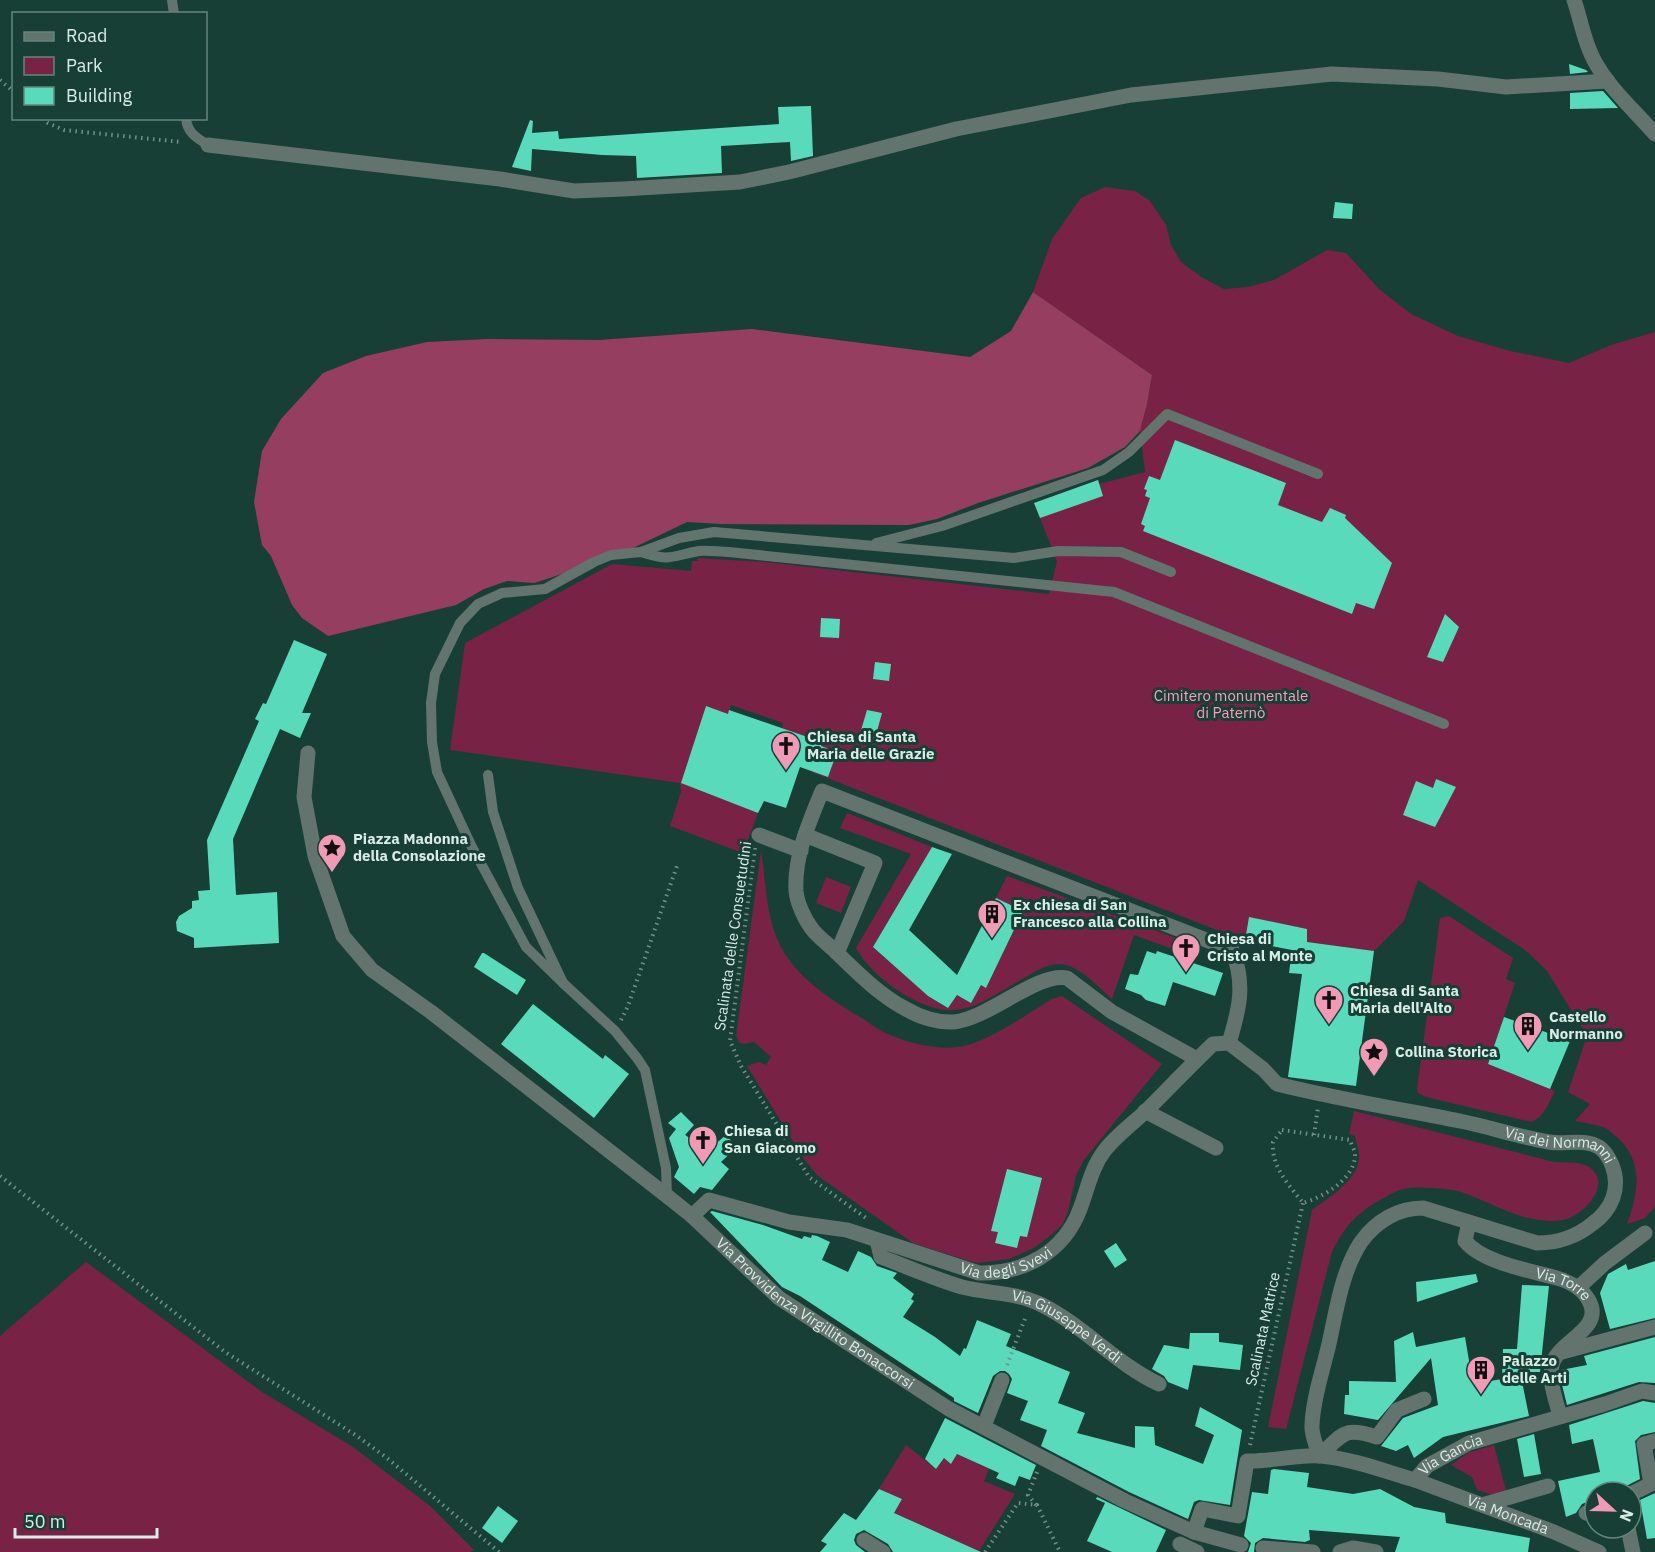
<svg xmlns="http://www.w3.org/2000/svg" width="1655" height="1552" font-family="'IBM Plex Sans',sans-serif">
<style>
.green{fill:#782246}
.forest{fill:#963e5f}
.building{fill:#59dbbb}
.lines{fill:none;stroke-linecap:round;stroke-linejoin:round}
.path{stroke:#729188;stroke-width:4;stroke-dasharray:1.5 4.5;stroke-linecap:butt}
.service{stroke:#63736e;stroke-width:10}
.pedestrian{stroke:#63736e;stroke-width:15}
.minor{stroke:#63736e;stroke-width:15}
.labels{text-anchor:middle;stroke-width:6;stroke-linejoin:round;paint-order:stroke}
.park-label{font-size:15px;fill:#ff9dbd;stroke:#183f35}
.poi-label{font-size:15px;font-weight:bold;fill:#d8ede6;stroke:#183f35;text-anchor:start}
.street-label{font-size:15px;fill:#d8ede6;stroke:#183f35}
</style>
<rect width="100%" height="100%" fill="#183f35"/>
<g class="green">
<path d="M1105,187L1135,191L1150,201L1166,225L1171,245L1181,262L1203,278L1224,289L1248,287L1274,280L1327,250L1346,253L1379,289L1411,314L1458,336L1510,351L1569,363L1611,345L1655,332V1207L1645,1218L1627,1224C1638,1194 1644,1162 1618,1138C1613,1134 1608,1129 1603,1127C1594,1124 1584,1123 1575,1121L1590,1104L1568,1092L1587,1036L1547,971L1539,963L1525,950L1418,880L1404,921L1374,951L1307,942V929L1250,918L1245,941L812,772L822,742L782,728L783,723L731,705L708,772L758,813L743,853L670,826L681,792L680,783L450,750L465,643L612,564L691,571L692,561H698V558L764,562L1049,594L1057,561L1034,503L1098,480L1099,484L1145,472L1140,431L1147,404L1152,375L1033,292L1052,239L1081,198Z"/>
<path d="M847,813L932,847L873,947L928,996L947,1008L957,995L971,1003L981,985L986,988L1023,912L996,898L1007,876L1195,945L1192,956L1134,935L1112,999C1098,987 1079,965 1060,964C1047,964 1036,971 1026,977C977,1004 959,1026 905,995C887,984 866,967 856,948L911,854L840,828Z"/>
<path d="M761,851C766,881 766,918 780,945C797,979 833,1001 865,1020C872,1025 880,1031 888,1034C910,1044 940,1051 964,1046C994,1038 1025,1015 1052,999L1062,996L1162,1064L1083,1161L1076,1176L1068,1211L1063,1224L1051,1235L1034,1248L1009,1259L978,1263L969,1261L913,1243L818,1176L804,1159L747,1066L759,1062L766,1065L771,1057L754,1042L744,1044L740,1043L736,1036Z"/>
<path d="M826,877L851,887L841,913L816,903Z"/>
<path d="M1449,916L1513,958L1506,979L1515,983L1488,1064L1555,1091C1549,1102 1544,1118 1531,1122L1426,1097L1418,1093L1417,1089L1440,918Z"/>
<path d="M1354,1111L1554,1162C1565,1163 1580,1161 1589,1167C1614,1184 1583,1216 1563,1220C1528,1226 1495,1204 1464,1193C1454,1189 1443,1189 1432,1188C1425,1188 1417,1187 1409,1188C1400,1189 1392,1193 1384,1198C1358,1212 1345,1225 1332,1252L1286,1429L1268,1427L1312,1210C1328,1198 1356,1182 1359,1159C1360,1151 1356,1144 1355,1136L1349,1134Z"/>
<path d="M86,1262L262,1392L353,1447L430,1506L474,1550L470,1552H0V1336Z"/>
<path d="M906,1445L936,1469L944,1458L951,1464L957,1454L989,1469L984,1481L1015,1494L979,1551L928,1530L894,1513L902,1499L879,1489Z"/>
<path d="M1494,1445L1506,1491L1493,1495L1477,1490L1472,1477L1451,1465L1468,1453Z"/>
</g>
<path class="forest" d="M1033,292L1152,375L1147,404L1140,431L1125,447L1088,468L978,503L937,519L909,525L722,524L687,522L633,548L553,577L534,583L507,581L484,589L456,605L328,636L302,618L292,605L271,556L262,545L254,502L262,451L281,419L323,373L366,356L427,342L488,339L599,340L752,329L970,357L1011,331Z"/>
<g class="building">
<path d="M1569,64L1586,70L1588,72L1570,74Z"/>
<path d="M1603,91L1618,108L1570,109V93Z"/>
<path d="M811,106L813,156L791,161L790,142L721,146L722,173L637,178L636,156L602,155L532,149L531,171L512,167L530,120L533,121L532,133L558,131L559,139L779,124L778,107Z"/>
<path d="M1335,202L1353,204L1352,219L1333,218Z"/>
<path d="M1175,440L1286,483L1278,505L1322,522L1330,508L1346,515L1345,518L1392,563L1374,609L1356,603L1352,614L1143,531L1145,526L1141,524L1150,498L1145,496L1147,490L1144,489L1149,476L1160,480Z"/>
<path d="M1098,480L1103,496L1040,518L1034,503Z"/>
<path d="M1445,614L1459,627L1443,662L1427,657Z"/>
<path d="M821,618L840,619L839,638L820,637Z"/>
<path d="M294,640L327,654L302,713H311L300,738L280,729L233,839L236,895L277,892L279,943L194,948V938L177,931L176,922L179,916L192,908V901L199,900L198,891L210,890L207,840L259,721L255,719L263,703L266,704Z"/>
<path d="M875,662L891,664L889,681L873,679Z"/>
<path d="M706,706L728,714L729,710L822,742L821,746L837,752L828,777L800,767L786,808L764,801L758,813L681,783Z"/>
<path d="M867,710L882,713L874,742L859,737Z"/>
<path d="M1436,779L1456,787L1435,827L1403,815L1416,781L1433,788Z"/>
<path d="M932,847L952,854L909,930L957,975L996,898L1023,911L986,988L981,985L971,1003L957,995L948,1008L928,996L873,947Z"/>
<path d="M1249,917L1307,929V942L1374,951L1356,1086L1288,1077L1302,974L1289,973L1292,950L1245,941Z"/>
<path d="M1147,951L1156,954L1157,951L1223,973L1215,996L1173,982L1165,1006L1146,1000L1141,995L1125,989L1130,974L1138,975Z"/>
<path d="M482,953H484L526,980L517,995L474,967Z"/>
<path d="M533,1004L603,1059L605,1055L629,1074L594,1118L501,1044Z"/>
<path d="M1504,1017L1570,1041L1550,1089L1488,1064Z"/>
<path d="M681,1112L694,1125L685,1135L684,1134L707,1151L726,1135L737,1147L721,1162L729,1169L712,1190L700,1187L694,1194L674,1177L679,1167L669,1138L676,1129L668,1123Z"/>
<path d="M1007,1169L1042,1178L1027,1237L1020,1236L1017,1248L995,1243L998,1232L991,1231Z"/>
<path d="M712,1211L763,1225L802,1239L804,1236L811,1238L812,1235L817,1236L830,1242L822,1260L848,1272L858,1251L871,1257L877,1266L897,1273L893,1278L914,1294L911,1299L914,1301L903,1317L935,1337L960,1356L964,1348L966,1349L977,1320L1011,1334L1006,1346L1070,1372L1058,1403L1085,1413L1077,1433L1135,1448V1426L1154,1427L1155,1445L1203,1464L1214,1435L1195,1426L1200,1407L1242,1430L1230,1505L1199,1500L1194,1502L1188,1519L1129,1492L1041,1446L1047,1430L1020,1420L1028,1401L1007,1393L1012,1379L1009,1374L1005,1371H1000L993,1376L978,1413L954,1401V1398L800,1296L782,1287L710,1212Z"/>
<path d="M1116,1243L1127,1260L1115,1268L1104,1251Z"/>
<path d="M1655,1261V1318L1610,1329L1600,1293L1608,1274L1626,1264L1628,1270Z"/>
<path d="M1476,1274L1478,1282L1417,1302L1416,1282Z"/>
<path d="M1522,1285L1549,1286L1540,1372H1520L1529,1416L1443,1437L1414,1458L1408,1445L1396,1451L1381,1446L1403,1418L1438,1405L1431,1358L1378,1420L1344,1414L1345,1395H1349V1381L1396,1382L1394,1341L1413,1332L1416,1347L1465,1337L1473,1384L1502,1379L1503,1349H1517Z"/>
<path d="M1190,1333H1219V1342L1243,1345L1240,1370L1193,1365L1188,1390L1168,1382L1164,1376L1152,1369L1164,1345L1189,1349Z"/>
<path d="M1655,1337V1383L1639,1382L1567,1405L1561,1381V1370L1587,1365L1584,1356Z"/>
<path d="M1643,1401L1655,1403V1432L1641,1435L1635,1441L1640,1479L1626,1486L1622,1492H1595V1499L1582,1504L1576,1513L1566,1517L1558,1481L1600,1472L1593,1439L1572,1444L1569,1425Z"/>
<path d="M945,1418L1036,1465L1030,1480L1019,1476L1015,1486L996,1478L999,1473L957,1454L951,1464L944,1458L936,1469L925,1459Z"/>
<path d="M1534,1434L1541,1474L1524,1477L1517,1439Z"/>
<path d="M1274,1469L1309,1473L1307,1487L1353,1494L1380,1489L1414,1507L1445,1513L1446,1523L1530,1538L1528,1552H1395L1400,1537L1309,1530L1310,1540L1305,1542L1263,1538L1255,1543L1254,1552H1248L1251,1543L1244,1536L1252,1492L1268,1494L1271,1470Z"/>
<path d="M879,1489L902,1499L894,1513L981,1552H893L888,1544L864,1530L856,1534L854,1540L856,1545L865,1552H820L827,1544L821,1541L844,1513L856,1520Z"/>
<path d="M1655,1493V1538L1647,1539L1640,1500Z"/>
<path d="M1097,1497L1166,1530L1156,1552H1112L1087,1541L1105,1503L1096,1499Z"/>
<path d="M498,1506L518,1521L502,1543L482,1528Z"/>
</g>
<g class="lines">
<g class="path">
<path d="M0,80L14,92"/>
<path d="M43,118L48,123L64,130L181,142"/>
<path d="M755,848L730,1041L741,1066L809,1177L866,1218"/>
<path d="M621,1020L628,1006L677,866"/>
<path d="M1282,1130L1350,1140C1351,1144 1355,1150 1355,1155C1355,1179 1323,1197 1303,1203C1289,1185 1271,1167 1273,1142Z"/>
<path d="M1314,1135L1318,1108"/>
<path d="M0,1176L225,1352L357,1436L387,1458L499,1552"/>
<path d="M1007,1365L1026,1316"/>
<path d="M1250,1445L1303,1203"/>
<path d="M1036,1505L1028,1495L1037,1472"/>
<path d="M985,1552L1018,1503L1037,1505L1060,1552"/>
</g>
<g class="service">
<path d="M172,0L174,14"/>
<path d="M186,118C187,133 197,138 208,145"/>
<path d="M876,543L942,526L1103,470L1129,452L1167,414L1318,474"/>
<path d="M641,552C671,562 671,556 699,551C708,550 719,552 729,552L1114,592L1444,724"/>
<path d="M488,775L493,812L518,888L563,983L615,1031L637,1058L645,1070L666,1168L667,1196"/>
<path d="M563,983L526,947L471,845L437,772L432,742L431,703L435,674L460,623L478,604L502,593L545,589L594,562L611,555L641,552L679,538L714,532L1014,558L1058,551L1121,552L1171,572"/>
</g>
<g class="pedestrian">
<path id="s1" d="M877,1240L881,1257C908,1267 935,1279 962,1287C989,1294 1017,1292 1042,1305C1084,1326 1116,1364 1159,1384"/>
<path d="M864,1540L883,1552"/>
</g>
<g class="minor">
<path d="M1574,0C1581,20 1584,43 1595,62C1610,89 1635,111 1655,134"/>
<path d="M208,145L500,179L574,191L623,189L740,182L789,172L956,129L1131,95L1332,74L1438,79L1506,87L1608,81"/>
<path id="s2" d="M308,753L304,797L315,856L343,936L372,970L431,1012L667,1196L692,1216L779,1298L949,1409L1125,1501L1194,1532L1241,1545"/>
<path d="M759,835L801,851"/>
<path d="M805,835L875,863L837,953"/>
<path id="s3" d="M1229,1043L1263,1069L1277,1084C1337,1099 1399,1109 1460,1121C1490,1127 1519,1137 1549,1142C1565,1145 1583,1138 1599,1147C1605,1151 1609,1158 1612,1165C1621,1188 1612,1210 1592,1224C1576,1237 1558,1243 1537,1243L1423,1208C1398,1208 1376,1221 1361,1242C1341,1272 1336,1314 1328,1348C1322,1373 1313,1399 1312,1425C1311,1435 1317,1446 1319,1456C1344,1434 1343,1426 1377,1437L1397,1410L1424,1399"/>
<path d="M1197,1059L1112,1012L1067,978C1037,972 990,1018 954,1022C938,1023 919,1017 906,1009C879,995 857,972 835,951C828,944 818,937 812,929C805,920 797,903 796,891C794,856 809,823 822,791L1232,950C1246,984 1239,1010 1229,1043"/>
<path d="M1145,1111L1216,1148"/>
<path id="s4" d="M692,1216L709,1200L789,1222L847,1230L979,1273C1024,1274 1064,1252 1080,1209C1088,1188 1091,1168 1105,1150C1116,1136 1132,1124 1145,1112C1168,1089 1190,1066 1213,1044L1229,1043"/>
<path id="s5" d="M1469,1222L1465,1241C1482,1262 1527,1270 1553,1277C1566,1280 1581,1287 1588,1299C1606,1328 1561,1340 1553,1362C1547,1378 1556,1400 1560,1416"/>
<path d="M1578,1288L1605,1263L1645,1233"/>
<path d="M1562,1352L1655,1327"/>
<path d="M984,1426L1002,1380"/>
<path id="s6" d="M1415,1480L1554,1532L1599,1552"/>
<path d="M1631,1494L1651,1484L1644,1444L1655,1441"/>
<path d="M1482,1505L1548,1486"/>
<path d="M1586,1513L1595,1509"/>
<path d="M1628,1528L1633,1552"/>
<path id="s7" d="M1194,1532L1202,1509L1238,1516L1247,1461C1271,1462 1298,1454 1321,1456C1353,1459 1384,1471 1415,1480L1427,1466L1469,1443L1605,1404L1642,1391L1655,1393"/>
<path d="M1180,1544L1197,1552"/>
<path d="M1263,1548L1313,1552"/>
<path d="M1340,1552L1353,1548L1376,1552"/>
</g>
</g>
<defs>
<g id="church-pin" transform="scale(1.5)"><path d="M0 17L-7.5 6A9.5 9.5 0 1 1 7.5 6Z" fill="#f09ab6" stroke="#183f35"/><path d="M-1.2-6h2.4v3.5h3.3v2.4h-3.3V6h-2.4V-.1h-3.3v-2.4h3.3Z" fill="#111"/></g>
<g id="sight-pin" transform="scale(1.5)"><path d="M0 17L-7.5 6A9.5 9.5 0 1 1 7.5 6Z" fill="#f09ab6" stroke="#183f35"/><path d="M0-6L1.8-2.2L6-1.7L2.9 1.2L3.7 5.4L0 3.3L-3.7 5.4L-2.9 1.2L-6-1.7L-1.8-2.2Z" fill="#111"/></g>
<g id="building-pin" transform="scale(1.5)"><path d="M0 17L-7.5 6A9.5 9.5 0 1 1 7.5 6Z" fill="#f09ab6" stroke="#183f35"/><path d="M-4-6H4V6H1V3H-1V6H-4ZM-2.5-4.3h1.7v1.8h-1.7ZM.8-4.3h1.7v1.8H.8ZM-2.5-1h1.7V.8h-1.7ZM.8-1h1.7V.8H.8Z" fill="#111"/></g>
</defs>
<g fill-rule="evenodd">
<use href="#church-pin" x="786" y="746"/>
<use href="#sight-pin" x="332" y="848"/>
<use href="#building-pin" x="992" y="914"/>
<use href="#church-pin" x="1186" y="948"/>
<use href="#church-pin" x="1329" y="1000"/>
<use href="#building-pin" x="1528" y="1026"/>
<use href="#sight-pin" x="1374" y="1052"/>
<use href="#church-pin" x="703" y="1140"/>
<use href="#building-pin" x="1481" y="1370"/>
</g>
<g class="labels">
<g class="park-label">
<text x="1231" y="701">Cimitero monumentale<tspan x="1231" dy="17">di Paternò</tspan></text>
</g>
<g class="poi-label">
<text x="807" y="742">Chiesa di Santa<tspan x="807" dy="17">Maria delle Grazie</tspan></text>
<text x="353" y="844">Piazza Madonna<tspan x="353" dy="17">della Consolazione</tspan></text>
<text x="1013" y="910">Ex chiesa di San<tspan x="1013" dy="17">Francesco alla Collina</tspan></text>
<text x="1207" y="944">Chiesa di<tspan x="1207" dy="17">Cristo al Monte</tspan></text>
<text x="1350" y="996">Chiesa di Santa<tspan x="1350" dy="17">Maria dell'Alto</tspan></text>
<text x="1549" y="1022">Castello<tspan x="1549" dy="17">Normanno</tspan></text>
<text x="1395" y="1057">Collina Storica</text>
<text x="724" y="1136">Chiesa di<tspan x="724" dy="17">San Giacomo</tspan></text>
<text x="1502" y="1366">Palazzo<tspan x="1502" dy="17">delle Arti</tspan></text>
</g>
<g class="street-label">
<text transform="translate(733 936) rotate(-82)" y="5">Scalinata delle Consuetudini</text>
<text dy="5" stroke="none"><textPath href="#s3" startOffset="354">Via dei Normanni</textPath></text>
<text dy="5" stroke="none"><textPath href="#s4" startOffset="332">Via degli Svevi</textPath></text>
<text dy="5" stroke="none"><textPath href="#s5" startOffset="128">Via Torre</textPath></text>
<text dy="5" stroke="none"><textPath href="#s2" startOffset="795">Via Provvidenza Virgillito Bonaccorsi</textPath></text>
<text dy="5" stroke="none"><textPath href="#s1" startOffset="218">Via Giuseppe Verdi</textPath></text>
<text transform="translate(1263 1329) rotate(-78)" y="5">Scalinata Matrice</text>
<text dy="5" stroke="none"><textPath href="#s7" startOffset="333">Via Gancia</textPath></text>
<text dy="5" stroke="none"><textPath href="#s6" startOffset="99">Via Moncada</textPath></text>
</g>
</g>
<rect x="12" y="12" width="195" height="108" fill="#183f35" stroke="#65857c" stroke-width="1.5"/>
<rect x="24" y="32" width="30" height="9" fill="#63736e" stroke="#65857c" stroke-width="1.5"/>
<text x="66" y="42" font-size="18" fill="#d8ede6">Road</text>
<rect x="24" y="57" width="30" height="18" fill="#782246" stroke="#65857c" stroke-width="1.5"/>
<text x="66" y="72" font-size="18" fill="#d8ede6">Park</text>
<rect x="24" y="87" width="30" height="18" fill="#59dbbb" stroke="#65857c" stroke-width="1.5"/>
<text x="66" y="102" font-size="18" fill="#d8ede6">Building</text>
<g transform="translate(1613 1510) rotate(112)"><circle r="28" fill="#183f35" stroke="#65857c" stroke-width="1.5"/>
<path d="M0-4.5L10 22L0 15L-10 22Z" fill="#f09ab6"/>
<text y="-9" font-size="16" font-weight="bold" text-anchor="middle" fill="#d8ede6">N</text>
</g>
<path d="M15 1528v9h142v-9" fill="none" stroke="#d8ede6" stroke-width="3"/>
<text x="24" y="1528" font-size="18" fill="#d8ede6" stroke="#183f35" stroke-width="4.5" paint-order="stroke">50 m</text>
</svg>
